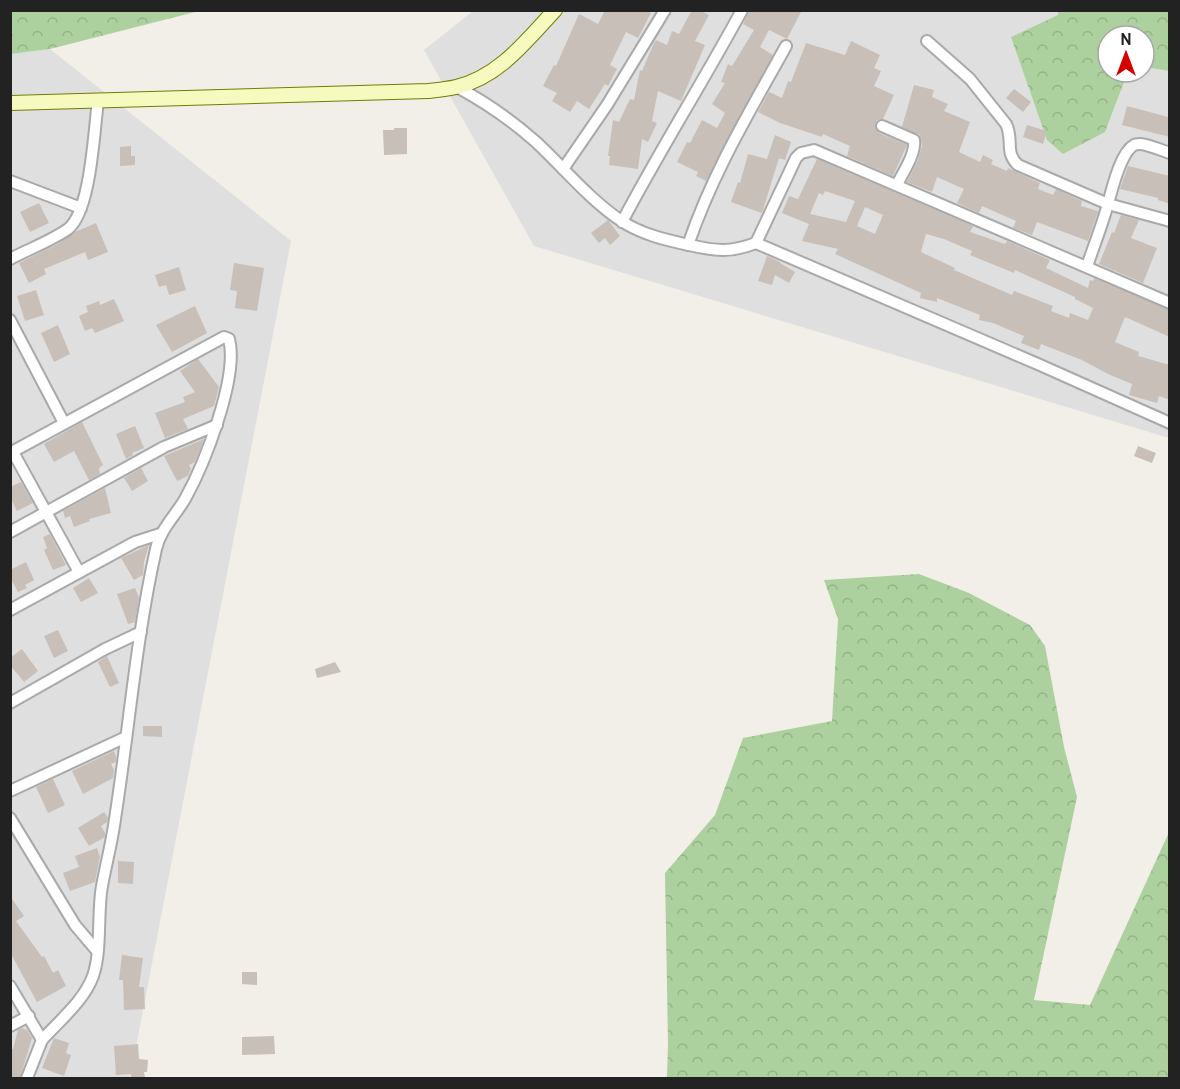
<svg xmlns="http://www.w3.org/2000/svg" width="1180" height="1089" font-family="Overpass,sans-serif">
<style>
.residential{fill:#e0dfdf}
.forest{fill:url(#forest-crowns)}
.building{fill:#c7bfb8;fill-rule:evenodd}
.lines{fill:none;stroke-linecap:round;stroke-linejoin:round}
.minor-casing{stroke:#a9a9a9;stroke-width:14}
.secondary-casing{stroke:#707d05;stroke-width:16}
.minor{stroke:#fff;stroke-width:10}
.secondary{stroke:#f7fabf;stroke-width:14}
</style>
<defs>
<pattern id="forest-crowns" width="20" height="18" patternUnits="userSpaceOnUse" patternTransform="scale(1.5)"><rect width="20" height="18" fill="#add19e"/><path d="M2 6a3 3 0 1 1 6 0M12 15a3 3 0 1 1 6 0" fill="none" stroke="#95b388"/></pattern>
</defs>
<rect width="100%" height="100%" fill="#f2efe9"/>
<g class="residential">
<path d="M473,11H1058L1105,132L1128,72H1144V67L1169,71V438L534,246L424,50Z"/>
<path d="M50,49L291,241L130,1078H11L10,54Z"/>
</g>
<g class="forest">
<path d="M10,11L11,10L199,11L50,49L11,54Z"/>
<path d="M1058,11H1169V71L1144,67V36H1108V72H1128L1105,132L1063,154L1047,140L1011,37L1058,15Z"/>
<path d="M919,574L969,593L1030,625L1045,646L1064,747L1077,797L1034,1000L1090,1005L1169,832V1078H667L668,1043L665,873L715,815L743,738L832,721L838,619L824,580Z"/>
</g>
<g class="building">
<path d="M605,10H646L651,13L638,38L626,32L610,65L617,69L608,86L605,84L589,109L577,101L570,112L552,101L557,93L543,86L554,65L556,66L579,14L598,24Z"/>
<path d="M692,10H699L709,15L695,41L705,45L681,101L658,91L652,121L657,123L648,142L642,139L638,169L609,165L610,156H608L613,120L619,122L630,99L634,100L640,70L642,71L654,43L656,40L667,45L672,31L679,34Z"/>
<path d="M749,10H802L787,39L769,30L760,47L773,55L706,181L696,176L698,172L677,162L687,142L690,143L702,120L717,128L725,113L712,104L725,83L721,82L728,64L732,66L754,30L743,24Z"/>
<path d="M851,41L880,55L874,68L881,71L874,86L894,95L883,119L877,120L875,126L879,133L907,145L893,176L847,156L850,146L823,134L822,137L780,123L758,112L769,92L782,98L788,81L791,82L806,43L845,55Z"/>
<path d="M914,85L934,90L932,97L948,104L944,111L970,122L959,152L980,162L983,155L993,160L991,164L1007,171L1008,168L1040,183L1038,189L1053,195L1056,189L1082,201L1081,206L1098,211L1088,241L1037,222L1032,235L1013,228L1016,221L982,206L979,213L957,203L964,189L937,177L932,192L907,182L918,160L922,146L920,135L902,127Z"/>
<path d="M1014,89L1031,102L1023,112L1006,98Z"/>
<path d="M1127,106L1168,117L1170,137L1122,125Z"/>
<path d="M1027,125L1047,131L1043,144L1023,137Z"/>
<path d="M394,128H407V154L384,155L383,130H394Z"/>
<path d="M775,135L791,142L785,160L779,158L762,213L731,202L738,182L740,183L748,154L767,159Z"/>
<path d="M131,146V156H135V165L120,166V147Z"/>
<path d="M817,159L973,226L970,232L1005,244L1007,241L1050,260L1046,268L1088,288L1090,280L1093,281L1094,278L1170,310V337L1125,317L1115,342L1139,352L1138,356L1170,365V400L1159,396L1157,403L1129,395L1132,384L1108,374L1082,360L1041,344L1039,350L1021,343L1024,336L993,323L979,320L980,315L937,298V302L920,298L921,293L835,254L838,249L802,241L809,224L782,213L789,196L798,199ZM825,191L855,201L846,222L810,214L819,193L823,195ZM865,207L883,215L875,234L857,226ZM926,234L944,239L972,251L970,255L1014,273L1015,270L1075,297V299L1093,308L1088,320L1070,313L1069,318L1051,311L1053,306L1014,291L1012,295L954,270L955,268L921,252Z"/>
<path d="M1128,166L1170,176V204L1158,200V198L1120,189Z"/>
<path d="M39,203L49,223L30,232L20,212Z"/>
<path d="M1121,215L1139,220L1131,238L1157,248L1143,283L1099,264L1112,232L1114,233Z"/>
<path d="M608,220L620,236L610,245L605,238L599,243L591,233Z"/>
<path d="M96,223L108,252L88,260L85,252L44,269L46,274L29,283L19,263L58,244L75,232Z"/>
<path d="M767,256L780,262V263L795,272L789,283L775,275L772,285L758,281Z"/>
<path d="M234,263L264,268L257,311L235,308L237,291L230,290Z"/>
<path d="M179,267L186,290L169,295L166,285L159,287L155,275Z"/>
<path d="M36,290L44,315L25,321L17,296Z"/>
<path d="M114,299L124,321L95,333L92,328L85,331L79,316L88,312L86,306L99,301L100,305Z"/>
<path d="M195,306L207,333L172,352L156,325Z"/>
<path d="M58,325L70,354L54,362L41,333Z"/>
<path d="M198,359L219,387L214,406L183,419L188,429L165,438L155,413L185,402L183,397L195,392L180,371Z"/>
<path d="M82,422L103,465L99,468L100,474L89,480L74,451L54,462L44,444Z"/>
<path d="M135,426L144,448L132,453L133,455L126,459L116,434Z"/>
<path d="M204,439L195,462L189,465L191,469L188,476L177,481L164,456Z"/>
<path d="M1138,446L1156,453L1152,463L1134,456Z"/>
<path d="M141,468L148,481L132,491L124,478Z"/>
<path d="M21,482L33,503L17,511L10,497V487Z"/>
<path d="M105,488L111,513L89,519L90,521L74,527L70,516L65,518L63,511Z"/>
<path d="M50,534L66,565L53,570L44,550L47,548L43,537Z"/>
<path d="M149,545L144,562L143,575L134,580L121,558Z"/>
<path d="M26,562L34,580L25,585L27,588L18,592L10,577V570Z"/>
<path d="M89,578L98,593L81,602L73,588Z"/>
<path d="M135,588L139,598L135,622L128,624L117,594Z"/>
<path d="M58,630L68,651L54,658L44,636Z"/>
<path d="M22,649L38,671L24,682L10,665V658Z"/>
<path d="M107,656L119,683L110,687L98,662Z"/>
<path d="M335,662L341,672L317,678L315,669Z"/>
<path d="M143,726H162V737L143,736Z"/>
<path d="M114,751L116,756V762L111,764L114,770L113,778L83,794L72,771Z"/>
<path d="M53,779L65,805L48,813L36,787Z"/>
<path d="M104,812L108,818L107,822L101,826L105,833V837L89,846L78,828Z"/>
<path d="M97,848L100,857L95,882L70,891L63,873L79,867L75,856Z"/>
<path d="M118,861L134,862L133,884L118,883Z"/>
<path d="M10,896L24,916L16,921L42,957L44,956L53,973L58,970L66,986L37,1002L10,952Z"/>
<path d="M122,955L143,958L139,987H144L145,1009L124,1010L123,980H119Z"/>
<path d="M242,972H257V985L242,984Z"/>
<path d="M22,1028L27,1030L32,1038L20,1078H10V1049H13L18,1030Z"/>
<path d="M274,1036L275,1054L242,1055V1037Z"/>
<path d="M54,1038L69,1043L66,1053L71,1055L64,1076L42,1068Z"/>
<path d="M138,1044L139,1059L148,1060L147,1072H144L145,1078H131V1074L116,1075L114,1046Z"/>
</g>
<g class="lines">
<g class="minor-casing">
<g id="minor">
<path d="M927,41L970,79L1006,124C1014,140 1004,152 1018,165L1108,204L1170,221"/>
<path d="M457,87C487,103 510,119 536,142C564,168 588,198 620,220C640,234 666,240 689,245C716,251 730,253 756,243"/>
<path d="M882,126L914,140C916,154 903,172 897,185"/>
<path d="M563,169L607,105L665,10"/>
<path d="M10,181L81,208"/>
<path d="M622,222C660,150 703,82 742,10"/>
<path d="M688,245C713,172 749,113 786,46"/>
<path d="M10,259C29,249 51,241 68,229C91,211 94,130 98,101"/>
<path d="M1087,266C1094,246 1102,225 1108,204C1112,190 1120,153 1134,145C1142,141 1160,150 1170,153"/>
<path d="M1170,303L814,150L801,153L796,158L756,243L1040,365L1170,423"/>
<path d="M10,320L64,423"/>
<path d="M13,452L79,572"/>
<path d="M10,453L224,337L229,339C239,377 204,465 185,499C175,516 160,530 156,549C136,638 129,729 115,819C112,842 106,864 102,886C97,914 102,950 93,976C84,1001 59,1021 42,1040"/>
<path d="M10,532L164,447L217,425"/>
<path d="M10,610L135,542L160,534"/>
<path d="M10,703L105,649L141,632"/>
<path d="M10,791L126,737"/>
<path d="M10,818L75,925L97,951"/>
<path d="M10,986L42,1040L27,1078"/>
<path d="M10,1026L29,1016"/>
</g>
</g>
<g class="secondary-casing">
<path id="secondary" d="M10,103L428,91C437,90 447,89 456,87C499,77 526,41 555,10"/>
</g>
<use href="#minor" class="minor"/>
<use href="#secondary" class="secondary"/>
</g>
<rect width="1180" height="1089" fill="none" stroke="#222222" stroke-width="24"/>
<g transform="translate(1126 54)"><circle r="28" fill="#ffffff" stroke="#a7a7a7" stroke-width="1.5"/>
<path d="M0-4.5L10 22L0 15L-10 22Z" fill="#d40000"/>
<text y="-9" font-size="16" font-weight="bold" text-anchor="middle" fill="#222222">N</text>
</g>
</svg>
